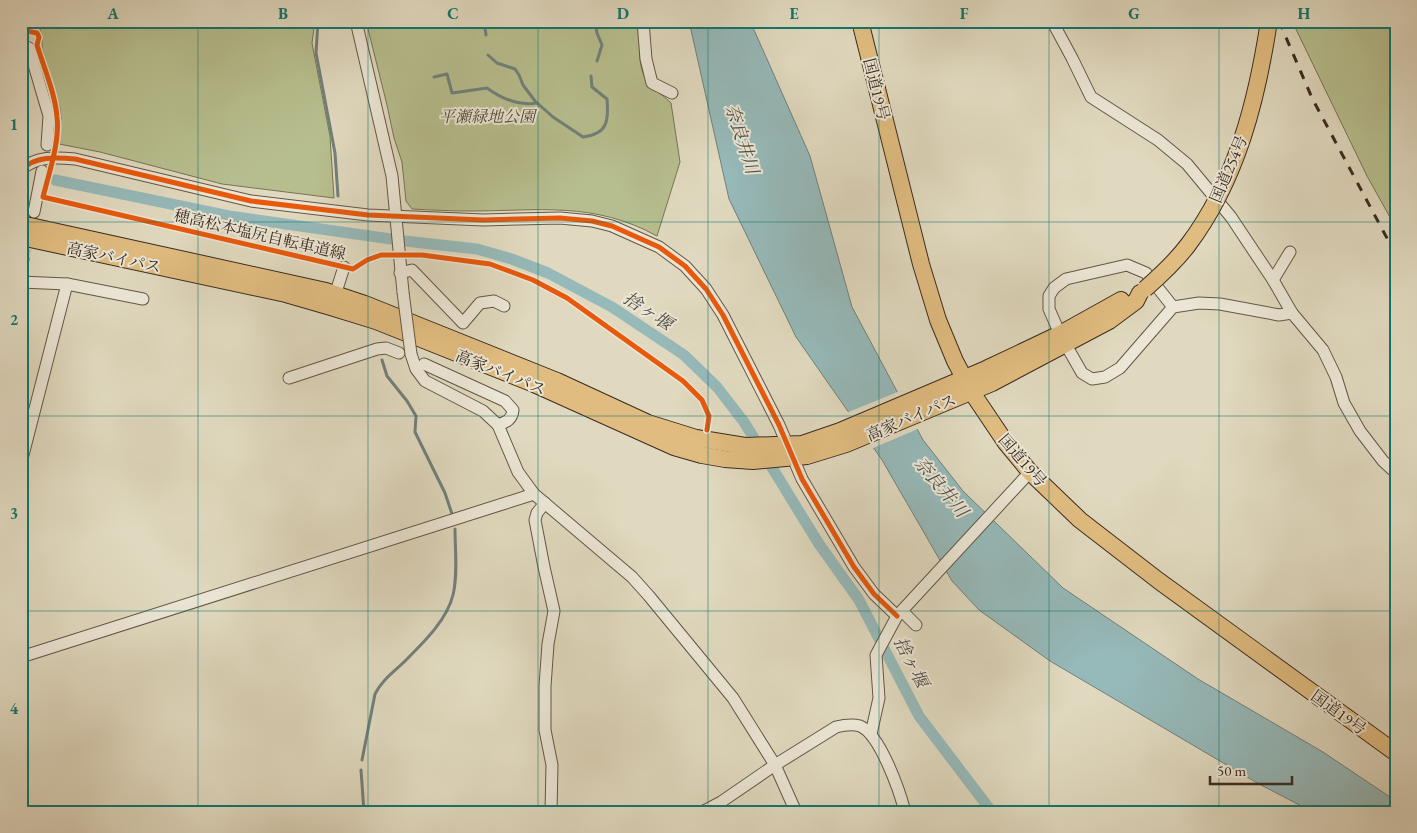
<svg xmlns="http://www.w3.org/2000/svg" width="1417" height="833" font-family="'EB Garamond','Noto Serif JP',serif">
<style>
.green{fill:#b7be8e;stroke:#787456}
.water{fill:#96b9b9;stroke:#71807b}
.pier{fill:#e0d9bf}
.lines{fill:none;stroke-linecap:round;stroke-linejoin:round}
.stream{stroke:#71807b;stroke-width:3}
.canal{stroke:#96b9b9;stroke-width:11}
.minor-tunnel{stroke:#bfb69f;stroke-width:11;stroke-dasharray:11 5.5;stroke-linecap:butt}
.minor-casing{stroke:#645647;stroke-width:13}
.highway-casing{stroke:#3a2b1f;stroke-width:18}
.minor{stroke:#ebe6d5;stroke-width:11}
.highway{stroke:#e0bc80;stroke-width:16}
.rail{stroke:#3a2b1f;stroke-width:3;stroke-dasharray:9 9;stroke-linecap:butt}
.minor-bridge-casing{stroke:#645647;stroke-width:13;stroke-linecap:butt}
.highway-bridge-casing{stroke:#3a2b1f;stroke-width:18;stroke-linecap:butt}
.minor-bridge{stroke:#ebe6d5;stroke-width:11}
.highway-bridge{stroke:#e0bc80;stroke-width:16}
.cycleway-casing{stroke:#ebe6d5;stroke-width:8}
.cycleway{stroke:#e8590c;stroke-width:5}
.grid{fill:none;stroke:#0f766e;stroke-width:1;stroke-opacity:0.55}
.labels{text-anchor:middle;stroke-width:4;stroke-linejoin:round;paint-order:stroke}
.street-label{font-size:16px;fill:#3a2b1f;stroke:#ebe6d5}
.park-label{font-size:16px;font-style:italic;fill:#534835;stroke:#ebe6d5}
.water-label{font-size:18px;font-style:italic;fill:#514e46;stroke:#ebe6d5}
.neatline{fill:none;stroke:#0f766e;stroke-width:2}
.grid-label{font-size:16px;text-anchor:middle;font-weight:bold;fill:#0f766e}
</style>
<rect width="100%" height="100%" fill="#e0d9bf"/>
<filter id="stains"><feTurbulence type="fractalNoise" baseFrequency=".004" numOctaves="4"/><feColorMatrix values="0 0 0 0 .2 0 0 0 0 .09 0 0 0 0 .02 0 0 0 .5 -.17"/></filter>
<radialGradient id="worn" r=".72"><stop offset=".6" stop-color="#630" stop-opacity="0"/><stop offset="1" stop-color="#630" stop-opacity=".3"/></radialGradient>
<g class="green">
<path d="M38,21H315L312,43L330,136L334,198L222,184L100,152L59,144L61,118L60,108L42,48V38Z"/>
<path d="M366,21H640C640,43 635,72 653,88C659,93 665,97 671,103L680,162L657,236C593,201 539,211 469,211C450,211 431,210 412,209L406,201L402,162L394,138L387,105Z"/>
<path d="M1292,21H1396V228L1367,176Z"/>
</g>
<path class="water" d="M689,21H750L810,156L852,307L923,440L963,491L1063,588L1198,679L1323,752L1396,801V812H1313L1259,784L1050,661L979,610L952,581L882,460L796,337L729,199Z"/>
<path class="pier" d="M900,391L920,428L871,449L846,413Z"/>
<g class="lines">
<g class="stream">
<path d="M318,21L316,53L335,153L338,196"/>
<path d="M484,21L486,35"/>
<path d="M595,22L597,33L602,45L597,61"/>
<path d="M488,55L497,63L515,69L519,75L523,85L535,101L553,117L583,137C607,134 609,122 607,99L592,87L591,76"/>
<path d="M434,77L447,74L452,93L487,88C502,99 518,106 537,103"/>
<path d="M382,360L387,376L407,401L416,416L415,432L445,493L453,517"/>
<path d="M362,760L375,694C383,678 397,670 409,657C426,640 447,619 453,595C458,574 455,550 455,529"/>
<path d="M361,770L364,812"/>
</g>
<path class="canal" d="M55,180L229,216L405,241L477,249L512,259L548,273L612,307L684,355L717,387L744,422L819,544L859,600L919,716L992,812"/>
<path class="minor-tunnel" d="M23,259L34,212"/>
<g class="minor-casing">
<g id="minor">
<path d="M356,21L392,176L403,292"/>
<path d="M643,21L646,59L652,83L672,93"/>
<path d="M1052,21L1072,58L1091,97L1158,140L1187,164L1231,217L1273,280L1292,313L1323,350L1336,377L1344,403L1360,431L1383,461L1396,473"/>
<path d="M21,45L29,48L49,116L47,145"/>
<path d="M21,46L25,21"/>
<path d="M21,170C35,156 56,157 75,159L251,201L368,215L483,220L560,218L592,221L612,226L659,247L685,266L706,289L723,315L779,425L802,479L854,567L874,594L897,616"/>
<path d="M34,212L42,171"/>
<path d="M21,265L23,259"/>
<path d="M400,273L412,270L463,323L480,303L494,301L504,306"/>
<path d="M1273,280L1290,252"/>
<path d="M21,282L67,284L143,299"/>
<path d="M335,295L344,267"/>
<path d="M1060,334L1049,309V296L1054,288L1066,279L1127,265L1146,273L1173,307"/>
<path d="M1066,345L1082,373L1092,379L1105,377L1120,368L1173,307L1199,303L1220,304L1279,315L1292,313"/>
<path d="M411,354L416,369L425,381L483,411L498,425L518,472L534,494L632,577L649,596L733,698L775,765L796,812"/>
<path d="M424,364L505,401L513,410C512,420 506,422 498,425"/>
<path d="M289,378L377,349L386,348L399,353"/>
<path d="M21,463L67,284"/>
<path d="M545,503L537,513L535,520L544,567L554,611L548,644L545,686V730L552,765L551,812"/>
<path d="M902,611L916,625"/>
<path d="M21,657L534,494"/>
<path d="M871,734L879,698L876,655L897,616L1030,472"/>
<path d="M702,812L721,802L775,765L836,727C844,725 853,724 860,726C880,734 900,792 905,812"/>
</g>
</g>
<g class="highway-casing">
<g id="highway">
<path d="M860,21L921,264L938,320L955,361L971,391L1006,443L1030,472L1080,520L1159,581L1396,753"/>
<path d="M21,224L326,291L365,304L557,381L648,423L696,438L745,446L802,444L840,431L986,369L1060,334L1121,300"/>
<path d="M21,237L286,294L331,307L376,321L534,384L674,447L702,455L725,459L753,461L807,456L846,444L992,383L1109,321L1136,301L1140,293"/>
</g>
</g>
<use href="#minor" class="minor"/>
<use href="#highway" class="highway"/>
<path class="rail" d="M1279,21L1312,98L1396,255"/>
<g class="minor-bridge-casing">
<path id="minor-bridge" d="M403,292L411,354"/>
</g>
<g class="highway-bridge-casing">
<path id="highway-bridge" d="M1145,289C1161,275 1176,261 1188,245C1237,180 1257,100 1269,21"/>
</g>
<use href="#minor-bridge" class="minor-bridge"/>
<use href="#highway-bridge" class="highway-bridge"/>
<g class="cycleway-casing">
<g id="cycleway">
<path d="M21,30L37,33L39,37L37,45C44,68 55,93 57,117C60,141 49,173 43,197L353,269L367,260L381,255H422L490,264L533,280L567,298L683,381L702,400L709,416L707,430"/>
<path d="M21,170C35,156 56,157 75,159L251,201L368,215L483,220L560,218L592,221L612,226L659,247L685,266L706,289L723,315L779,425L802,479L854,567L874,594L897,616"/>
</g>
</g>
<use href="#cycleway" class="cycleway"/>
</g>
<path class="grid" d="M198,21V812M368,21V812M538,21V812M708,21V812M879,21V812M1049,21V812M1219,21V812M21,222H1396M21,416H1396M21,611H1396"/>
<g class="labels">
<g class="street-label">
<text transform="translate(877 89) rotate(76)" y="6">国道19号</text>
<text transform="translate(1228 169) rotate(-67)" y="6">国道254号</text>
<text transform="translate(260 234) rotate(13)" y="6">穂高松本塩尻自転車道線</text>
<text transform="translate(114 257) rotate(12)" y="6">高家バイパス</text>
<text transform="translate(501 372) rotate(22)" y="6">高家バイパス</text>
<text transform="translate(911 417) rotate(-23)" y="6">高家バイパス</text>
<text transform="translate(1023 460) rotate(49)" y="6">国道19号</text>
<text transform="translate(1339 712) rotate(36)" y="6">国道19号</text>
</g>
<g class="park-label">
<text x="487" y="122">平瀬緑地公園</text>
</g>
<g class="water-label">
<text transform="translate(742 139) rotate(72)" y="6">奈良井川</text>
<text transform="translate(648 311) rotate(33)" y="6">捨ヶ堰</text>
<text transform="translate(941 487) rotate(50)" y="6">奈良井川</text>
<text transform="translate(911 662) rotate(63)" y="6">捨ヶ堰</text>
</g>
</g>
<rect width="1417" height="833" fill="none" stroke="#e0d9bf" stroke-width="55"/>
<path d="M1210 776v8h82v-8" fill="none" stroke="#3a2b1f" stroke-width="2.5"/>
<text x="1217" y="776" font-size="15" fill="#3a2b1f" stroke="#ebe6d5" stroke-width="4" paint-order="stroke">50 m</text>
<rect x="28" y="28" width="1362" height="778" class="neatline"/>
<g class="grid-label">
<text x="113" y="19">A</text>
<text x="283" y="19">B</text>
<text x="453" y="19">C</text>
<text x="623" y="19">D</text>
<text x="794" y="19">E</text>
<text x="964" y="19">F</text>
<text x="1134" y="19">G</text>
<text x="1304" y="19">H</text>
<text x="14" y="130">1</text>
<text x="14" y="325">2</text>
<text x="14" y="519">3</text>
<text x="14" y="714">4</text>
</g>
<rect width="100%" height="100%" filter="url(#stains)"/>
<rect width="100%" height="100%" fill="url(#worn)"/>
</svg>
